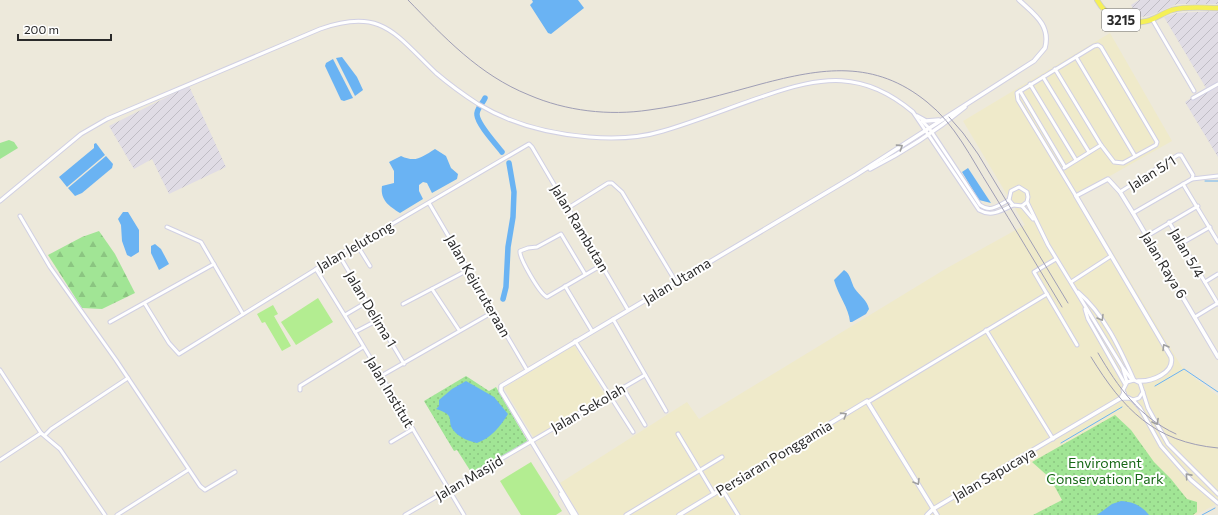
<svg xmlns="http://www.w3.org/2000/svg" width="1218" height="515" font-family="Commissioner,sans-serif">
<style>
.industrial{fill:url(#industrial-furrows)}
.education{fill:#efeaca}
.grass{fill:#a1e595}
.forest{fill:url(#forest-firs)}
.park{fill:url(#park-dots)}
.pitch{fill:#b3ed91}
.water{fill:#6ab3f3}
.lines{fill:none;stroke-linecap:round;stroke-linejoin:round}
.stream{stroke:#6ab3f3;stroke-width:1}
.river{stroke:#6ab3f3;stroke-width:5.5}
.minor-casing{stroke:#d1d0e3;stroke-width:5}
.tertiary-casing{stroke:#d1d0e3;stroke-width:5.5}
.primary-casing{stroke:#ccc;stroke-width:6}
.minor{stroke:#fff;stroke-width:3}
.tertiary{stroke:#fff;stroke-width:3.5}
.primary{stroke:#f5f057;stroke-width:4.5}
.rail{stroke:#9f9eb5;stroke-width:1}
.oneway{stroke:#9f9f9f}
.labels{text-anchor:middle;stroke-width:4;stroke-linejoin:round;paint-order:stroke}
.shield{fill:#fff;stroke:#6a6a6a;stroke-width:1}
.shield-label{font-size:13px;font-weight:bold;fill:#2a2a2a}
.street-label{font-size:14px;fill:#2a2a2a;stroke:#fff}
.park-label{font-size:14px;fill:#186917;stroke:#fff}
</style>
<defs>
<pattern id="industrial-furrows" width="10" height="10" patternUnits="userSpaceOnUse"><rect width="10" height="10" fill="#e0dce5"/><path d="M-1 1l2-2M0 10L10 0M9 11l2-2" fill="none" stroke="#c0bdc5"/></pattern>
<pattern id="forest-firs" width="22" height="20" patternUnits="userSpaceOnUse"><rect width="22" height="20" fill="#a1e595"/><path d="M5 1l3.5 6h-7zM16 11l3.5 6h-7z" fill="#8bc581"/></pattern>
<pattern id="park-dots" width="8" height="8" patternUnits="userSpaceOnUse"><rect width="8" height="8" fill="#a1e595"/><path d="M2 2h.1M6 6h.1" fill="none" stroke="#8bc581" stroke-width="1.8" stroke-linecap="round"/></pattern>
</defs>
<rect width="100%" height="100%" fill="#ede9db"/>
<g class="industrial">
<path d="M1139,0H1218V4H1177L1149,16L1140,17L1137,16L1131,5Z"/>
<path d="M1218,11V157L1185,102L1206,88L1164,17L1177,13Z"/>
<path d="M189,86L226,167L169,194L152,159L134,169L109,126Z"/>
</g>
<g class="education">
<path d="M1110,33L1172,141L1078,194L1183,369L1218,396V503L1196,515H579L560,483L687,402L699,419L947,268L1025,225L963,121Z"/>
<path d="M574,345L605,395L534,438L504,388Z"/>
</g>
<path class="grass" d="M9,140L14,142L18,148L0,159V143Z"/>
<path class="forest" d="M99,231L115,254L135,293L102,309L82,308L48,255L82,237Z"/>
<g class="park">
<path d="M466,376L489,391L496,387L528,442L473,475L457,450L454,451L424,401Z"/>
<path d="M1115,415L1131,430L1154,462L1171,479L1187,499L1197,502V512L1193,515H1033L1062,500L1050,478L1032,462Z"/>
</g>
<g class="pitch">
<path d="M318,298L333,322L296,345L281,322Z"/>
<path d="M273,305L278,314L274,316L291,346L282,351L265,322L262,323L257,314Z"/>
<path d="M531,462L562,511L556,515H521L500,481Z"/>
</g>
<g class="water">
<path d="M532,0H578L584,8L551,34L548,33L530,5L533,2Z"/>
<path d="M342,57L357,77L363,90L355,96L336,58Z"/>
<path d="M333,59L353,98L344,101L341,100L325,66L326,63Z"/>
<path d="M96,143L105,155L67,187L59,177L94,148V144Z"/>
<path d="M435,149L446,156L451,168L458,174L457,179L432,193L427,183L423,182L419,185V191L423,199L400,213C389,206 380,200 382,186L394,183V171L389,162L401,156C416,163 422,157 435,149Z"/>
<path d="M106,156L113,164L112,168L82,193L75,196L68,188Z"/>
<path d="M968,168L991,203L979,200L962,172Z"/>
<path d="M123,212H128L139,230V252L131,257L127,255L122,241L121,225L118,219Z"/>
<path d="M155,244L161,249L169,264L159,270L151,253V246Z"/>
<path d="M844,270C851,274 851,283 855,289C860,296 867,300 869,309L866,314L852,322H850C849,308 838,295 834,280Z"/>
<path d="M466,381L494,397L508,414C500,427 491,438 477,443C469,441 460,438 454,431C445,420 458,416 436,409L439,406V400L452,389Z"/>
<path d="M1121,501C1133,502 1141,505 1149,515H1097L1112,504Z"/>
</g>
<g class="lines">
<g class="stream">
<path d="M1205,181H1218"/>
<path d="M1155,386L1184,369L1218,392"/>
<path d="M1061,443L1122,407"/>
<path d="M1202,515L1215,508"/>
</g>
<g class="river">
<path d="M485,98C483,103 476,109 477,115C478,125 496,144 502,152"/>
<path d="M503,299L506,287L508,247L513,217L514,192L509,163"/>
</g>
<g class="minor-casing">
<g id="minor">
<path d="M1152,19L1194,91"/>
<path d="M1076,57L1135,156"/>
<path d="M1055,69L1101,145L1114,162L1123,163L1156,145L1157,142L1101,47L1098,45L1094,46L1017,93L1018,100L1076,196"/>
<path d="M1043,77L1089,152"/>
<path d="M1030,84L1076,160"/>
<path d="M1020,91L1065,167"/>
<path d="M1193,98L1218,84"/>
<path d="M922,121L929,128L980,205C991,213 999,205 1009,200"/>
<path d="M1064,168L1101,145"/>
<path d="M1183,184L1218,242"/>
<path d="M1120,192L1178,155H1181L1193,175L1192,179"/>
<path d="M0,201L81,134L107,119L320,29C382,7 395,34 436,73C449,84 464,95 478,104C511,124 550,134 589,137C613,139 640,138 663,131C697,121 731,107 764,96C822,76 863,70 913,112L979,210C991,217 1001,211 1013,205"/>
<path d="M1027,202L1022,206L1013,205L1009,200L1011,191L1019,187L1027,192L1028,197L1027,202L1048,245L1123,368L1132,380"/>
<path d="M429,203L527,370"/>
<path d="M1022,206L1033,219"/>
<path d="M568,208L608,183H612L622,192L676,282"/>
<path d="M1133,213L1192,179L1218,176"/>
<path d="M20,216L50,267L116,360L200,486L205,490L235,472"/>
<path d="M1169,222L1218,304"/>
<path d="M167,227L201,242L243,314"/>
<path d="M1147,236L1198,206"/>
<path d="M1182,243L1210,227"/>
<path d="M357,245L370,266"/>
<path d="M339,255L404,364"/>
<path d="M1056,259L1034,272L1077,345"/>
<path d="M316,269L355,332L464,515"/>
<path d="M585,274L561,234L537,247L528,248L520,251C519,258 540,294 547,297L602,265"/>
<path d="M1071,282L1111,256"/>
<path d="M1205,282L1218,274"/>
<path d="M565,286L592,331"/>
<path d="M432,289L459,330"/>
<path d="M1078,292C1104,314 1120,349 1134,380"/>
<path d="M145,304L169,343L179,354L339,255L529,144L532,147L628,310"/>
<path d="M403,304L468,270"/>
<path d="M1085,309L1088,319L1125,384"/>
<path d="M345,315L367,302"/>
<path d="M1195,317L1218,303"/>
<path d="M613,319L666,411"/>
<path d="M110,322L214,264"/>
<path d="M986,330L1053,439"/>
<path d="M355,332L378,320"/>
<path d="M575,341L633,432"/>
<path d="M1123,369L1127,382"/>
<path d="M0,370L41,433L60,449L105,515"/>
<path d="M381,376L493,312"/>
<path d="M623,388L645,425"/>
<path d="M300,390V386L363,347"/>
<path d="M1133,400L1139,398L1143,392"/>
<path d="M868,402L1047,294"/>
<path d="M678,434L714,494"/>
<path d="M45,435L51,429L128,378"/>
<path d="M391,442L413,429"/>
<path d="M0,460L41,433"/>
<path d="M722,489L738,515"/>
<path d="M1218,494L1168,444L1148,408L1140,383L1134,380L1127,382L1123,390L1125,396L1133,400L1140,408L1161,446L1191,480L1218,503"/>
<path d="M117,515L188,470"/>
<path d="M405,515L645,375"/>
<path d="M626,515L722,457"/>
</g>
</g>
<g class="tertiary-casing">
<g id="tertiary">
<path d="M917,116L926,121L939,120"/>
<path d="M870,169C904,152 936,131 965,107"/>
<path d="M1138,381C1151,382 1175,373 1171,357L1076,196L1108,179L1120,192L1133,213L1218,357"/>
<path d="M1121,398L1124,393"/>
<path d="M561,494L573,515"/>
<path d="M576,515L501,391V386L856,175L1034,61L1045,48C1051,25 1034,14 1019,0"/>
<path d="M679,515L867,401L937,515"/>
<path d="M927,515L933,509L1121,398H1128"/>
</g>
</g>
<g class="primary-casing">
<path id="primary" d="M1097,0C1107,18 1126,26 1147,21C1155,19 1163,13 1172,10C1186,6 1203,8 1218,8"/>
</g>
<use href="#minor" class="minor"/>
<use href="#tertiary" class="tertiary"/>
<use href="#primary" class="primary"/>
<g class="rail">
<path d="M408,0C444,37 479,75 529,95C566,111 609,116 649,110C687,105 724,94 761,84C822,68 874,59 927,102C955,124 971,158 990,188C1014,227 1038,267 1062,307"/>
<path d="M949,117L963,133L978,154L1068,303"/>
<path d="M1098,353C1118,387 1139,417 1176,434"/>
<path d="M1091,357C1123,409 1154,442 1218,448"/>
</g>
</g>
<defs><path id="oneway-chevron" d="M-2-3.5L2.5 0L-2 3.5" fill="none" stroke-width="1.6" stroke-linecap="round" stroke-linejoin="round"/></defs>
<g class="oneway">
<use href="#oneway-chevron" transform="translate(900 147) rotate(-33)"/>
<use href="#oneway-chevron" transform="translate(1101 318) rotate(59)"/>
<use href="#oneway-chevron" transform="translate(1165 347) rotate(-121)"/>
<use href="#oneway-chevron" transform="translate(844 415) rotate(-32)"/>
<use href="#oneway-chevron" transform="translate(1156 422) rotate(61)"/>
<use href="#oneway-chevron" transform="translate(1188 476) rotate(-132)"/>
<use href="#oneway-chevron" transform="translate(917 482) rotate(59)"/>
</g>
<g class="labels">
<rect class="shield" x="1102" y="9" width="38" height="22" rx="3"/>
<g class="shield-label">
<text x="1121" y="25">3215</text>
</g>
<g class="street-label">
<text transform="translate(1152 173) rotate(-32)" y="5">Jalan 5/1</text>
<text transform="translate(580 228) rotate(59)" y="5">Jalan Rambutan</text>
<text transform="translate(355 246) rotate(-30)" y="5">Jalan Jelutong</text>
<text transform="translate(1187 253) rotate(60)" y="5">Jalan 5/4</text>
<text transform="translate(1164 265) rotate(59)" y="5">Jalan Raya 6</text>
<text transform="translate(677 281) rotate(-31)" y="5">Jalan Utama</text>
<text transform="translate(478 286) rotate(60)" y="5">Jalan Kejuruteraan</text>
<text transform="translate(371 309) rotate(59)" y="5">Jalan Delima 1</text>
<text transform="translate(390 392) rotate(59)" y="5">Jalan Institut</text>
<text transform="translate(588 408) rotate(-30)" y="5">Jalan Sekolah</text>
<text transform="translate(774 458) rotate(-31)" y="5">Persiaran Ponggamia</text>
<text transform="translate(994 474) rotate(-30)" y="5">Jalan Sapucaya</text>
<text transform="translate(469 478) rotate(-30)" y="5">Jalan Masjid</text>
</g>
<g class="park-label">
<text x="1105" y="468">Enviroment<tspan x="1105" dy="16">Conservation Park</tspan></text>
</g>
</g>
<path d="M18 34v6h93v-6" fill="none" stroke="#2a2a2a" stroke-width="2"/>
<text x="24" y="34" font-size="12" fill="#2a2a2a" stroke="#ffffff" stroke-width="3" paint-order="stroke">200 m</text>
</svg>
